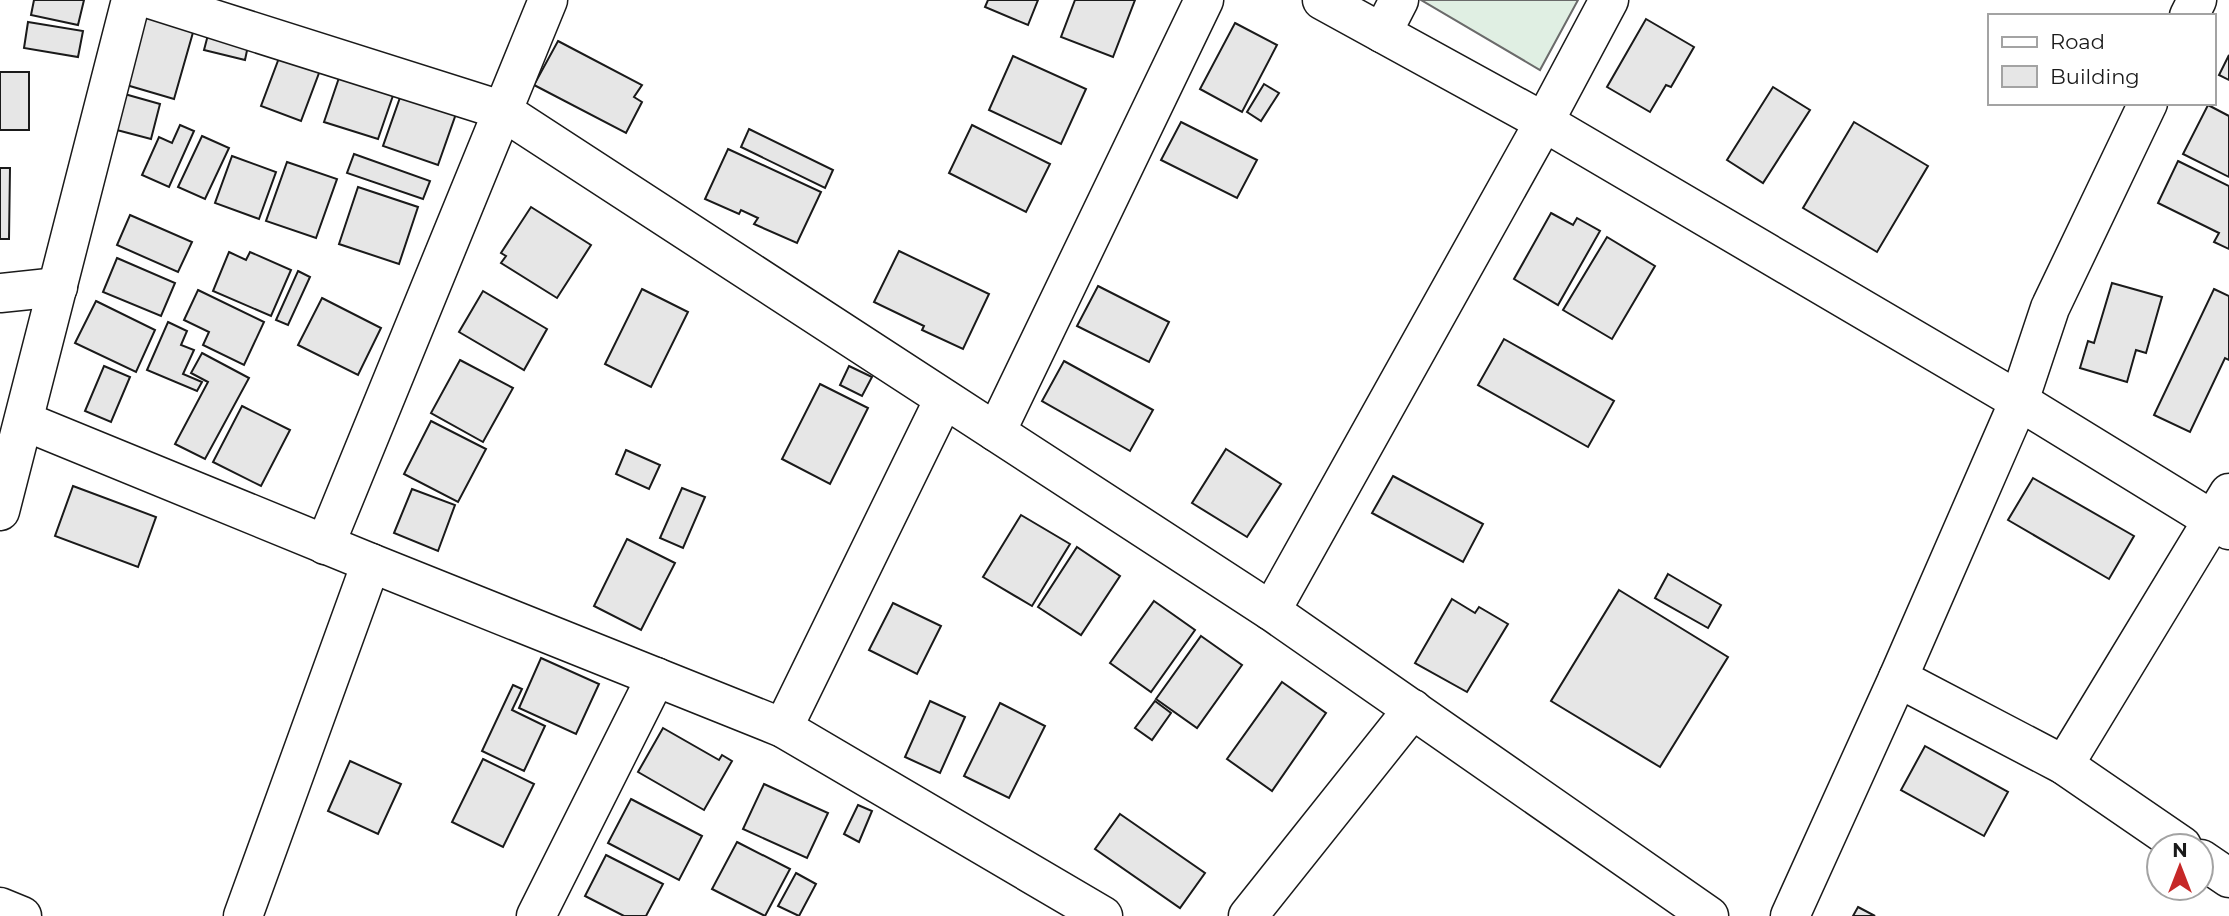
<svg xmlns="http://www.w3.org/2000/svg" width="2229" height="916" font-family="Montserrat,sans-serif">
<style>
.green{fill:#e0efe3;stroke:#6a6a6a;stroke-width:2}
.building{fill:#e6e6e6;stroke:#1a1a1a;stroke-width:2}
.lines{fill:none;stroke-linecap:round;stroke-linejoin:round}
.minor-casing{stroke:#1a1a1a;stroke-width:41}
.minor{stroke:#fff;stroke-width:38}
</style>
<rect width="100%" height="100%" fill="#fff"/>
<path class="green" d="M1421,0H1578L1540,70Z"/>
<g class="building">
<path d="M34,0H84L78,25L31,15Z"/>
<path d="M988,0H1038L1028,25L985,7Z"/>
<path d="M1075,0H1135L1113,57L1061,37Z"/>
<path d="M143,14L194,29L174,99L123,84Z"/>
<path d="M1646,19L1694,47L1671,87L1666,85L1650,112L1607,87Z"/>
<path d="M28,22L83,31L78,57L24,48Z"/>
<path d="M1235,23L1277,45L1242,112L1200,89Z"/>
<path d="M209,31L249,41L245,60L204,50Z"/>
<path d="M558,41L642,85L634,97L642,102L626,133L534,85Z"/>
<path d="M282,50L322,65L301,121L261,106Z"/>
<path d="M2229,55V80L2219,75Z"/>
<path d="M1013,56L1086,89L1061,144L989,110Z"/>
<path d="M343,66L397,84L378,139L324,122Z"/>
<rect x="0" y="72" width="29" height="58"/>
<path d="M1264,84L1279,93L1261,121L1247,112Z"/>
<path d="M1773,87L1810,110L1763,183L1727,160Z"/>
<path d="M403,89L458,108L438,165L383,146Z"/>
<path d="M121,93L160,104L151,139L113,129Z"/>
<path d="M2208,105L2229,116V177L2183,154Z"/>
<path d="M1181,122L1257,160L1237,198L1161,160Z"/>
<path d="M1854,122L1928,166L1877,252L1803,208Z"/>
<path d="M180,125L194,131L169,187L142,175L159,137L172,143Z"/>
<path d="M972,125L1050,164L1026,212L949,173Z"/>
<path d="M749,129L833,170L825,188L741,147Z"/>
<path d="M202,136L229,148L205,199L178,187Z"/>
<path d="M728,149L821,192L797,243L754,224L758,218L741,210L739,214L705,199Z"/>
<path d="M354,154L430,181L423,199L347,173Z"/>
<path d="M232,156L276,172L259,219L215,203Z"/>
<path d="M2178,161L2229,186V249L2214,242L2219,233L2158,203Z"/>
<path d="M287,162L337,179L316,238L266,221Z"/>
<path d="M0,168H10L9,239H0Z"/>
<path d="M358,187L418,207L399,264L339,244Z"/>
<path d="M531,207L591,245L557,298L501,263L506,256L501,253Z"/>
<path d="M1551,213L1573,225L1577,218L1600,231L1558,305L1514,279Z"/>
<path d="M130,215L192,242L178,272L117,245Z"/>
<path d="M1607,237L1655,266L1612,339L1563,310Z"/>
<path d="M899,251L989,294L963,349L922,330L924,326L874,302Z"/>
<path d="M229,252L246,260L250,252L291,270L271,316L213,291Z"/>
<path d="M117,258L175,283L161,316L103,292Z"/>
<path d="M298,271L310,277L288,325L276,320Z"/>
<path d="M2112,283L2162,297L2146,353L2136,350L2127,382L2080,368L2088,341L2094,343Z"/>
<path d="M1098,286L1169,322L1149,362L1077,326Z"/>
<path d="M642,289L688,312L651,387L605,364Z"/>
<path d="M2214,289L2229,296V360L2225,358L2190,432L2154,415Z"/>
<path d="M198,290L264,322L244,365L203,345L209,332L184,320Z"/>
<path d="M483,291L547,329L524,370L459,332Z"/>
<path d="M322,298L381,328L358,375L298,345Z"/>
<path d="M96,301L155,330L136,372L75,343Z"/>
<path d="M168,322L187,331L181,345L194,350L183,374L202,382L197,391L147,370Z"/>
<path d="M1504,339L1614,401L1588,447L1478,385Z"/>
<path d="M202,353L249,378L205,459L175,444L208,382L191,373Z"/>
<path d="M460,360L513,388L483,442L431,413Z"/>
<path d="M1064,361L1153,410L1130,451L1042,401Z"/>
<path d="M104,366L130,377L111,422L85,411Z"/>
<path d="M849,366L872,377L862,396L840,385Z"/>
<path d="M820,384L868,408L830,484L782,459Z"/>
<path d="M242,406L290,430L261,486L213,462Z"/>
<path d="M431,421L486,449L458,502L404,474Z"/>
<path d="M1226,449L1281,484L1247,537L1192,503Z"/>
<path d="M626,450L660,465L649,489L616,474Z"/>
<path d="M1393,476L1483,524L1463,562L1372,513Z"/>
<path d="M2033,478L2134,536L2109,579L2008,520Z"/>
<path d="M73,486L156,517L138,567L55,536Z"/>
<path d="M682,488L705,497L683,548L660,538Z"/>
<path d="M412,489L455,505L438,551L394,533Z"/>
<path d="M1021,515L1070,544L1032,606L983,577Z"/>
<path d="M627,539L675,563L641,630L594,606Z"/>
<path d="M1077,547L1120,576L1081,635L1038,607Z"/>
<path d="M1668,574L1721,605L1708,628L1655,598Z"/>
<path d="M1619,590L1728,657L1660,767L1551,701Z"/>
<path d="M1452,599L1475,613L1479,607L1508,624L1467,692L1415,663Z"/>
<path d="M1154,601L1195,630L1151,692L1110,663Z"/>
<path d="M893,603L941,626L917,674L869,650Z"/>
<path d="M1201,636L1242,665L1197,728L1156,699Z"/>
<path d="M541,658L599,684L576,734L519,708Z"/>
<path d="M1282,682L1326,713L1272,791L1227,759Z"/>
<path d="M513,685L522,689L512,710L545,726L524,771L482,751Z"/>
<path d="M930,701L965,717L940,773L905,757Z"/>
<path d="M1155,701L1171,713L1152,740L1135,728Z"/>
<path d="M1000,703L1045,726L1009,798L964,776Z"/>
<path d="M663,728L719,760L722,755L732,761L704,810L638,772Z"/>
<path d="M1925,746L2008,792L1984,836L1901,790Z"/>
<path d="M483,759L534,784L503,847L452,822Z"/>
<path d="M350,761L401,784L378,834L328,811Z"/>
<path d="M764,784L828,813L807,858L743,829Z"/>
<path d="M631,799L702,836L679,880L608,843Z"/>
<path d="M858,805L872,811L859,842L844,834Z"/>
<path d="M1120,814L1205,873L1180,908L1095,849Z"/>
<path d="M737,842L790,869L765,916L712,889Z"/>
<path d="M606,855L663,884L646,916H624L585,896Z"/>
<path d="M796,873L816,884L799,916L778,906Z"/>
<path d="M1858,907L1875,916H1853Z"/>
</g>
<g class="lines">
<g class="minor-casing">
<g id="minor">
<path d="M153,0L501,110L1271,611L1709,916"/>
<path d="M1322,0L1544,122L2019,401L2229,530"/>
<path d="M2189,16L2197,0"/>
<path d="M1382,33L1399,0"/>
<path d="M0,293L58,287"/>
<path d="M24,421L371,563L783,728L1103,916"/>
<path d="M996,432L1204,0"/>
<path d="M0,511L131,0"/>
<path d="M325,545L548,0"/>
<path d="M1271,611L1544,122L1609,0"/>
<path d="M1898,678L2064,765L2182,846"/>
<path d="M783,728L944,399"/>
<path d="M2064,765L2229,493"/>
<path d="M2201,859L2229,878"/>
<path d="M0,907L22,916"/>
<path d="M243,916L371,563"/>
<path d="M536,916L656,677"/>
<path d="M1248,916L1413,709"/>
<path d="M1790,916L1898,678L2019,401L2050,308L2148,103"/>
</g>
</g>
<use href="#minor" class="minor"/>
</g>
<rect x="1988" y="14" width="228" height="91" fill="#ffffff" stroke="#a3a3a3" stroke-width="2"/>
<rect x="2002" y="37" width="35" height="10" fill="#ffffff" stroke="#a3a3a3" stroke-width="2"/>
<text x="2050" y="49" font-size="21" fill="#1a1a1a">Road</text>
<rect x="2002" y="66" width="35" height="21" fill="#e6e6e6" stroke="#a3a3a3" stroke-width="2"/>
<text x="2050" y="84" font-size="21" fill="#1a1a1a">Building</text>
<g transform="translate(2180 867)"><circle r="33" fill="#ffffff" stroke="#a3a3a3" stroke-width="2"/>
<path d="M0-5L12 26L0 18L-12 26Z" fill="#c62828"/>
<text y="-10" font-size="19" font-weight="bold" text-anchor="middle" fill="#1a1a1a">N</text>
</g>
</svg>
